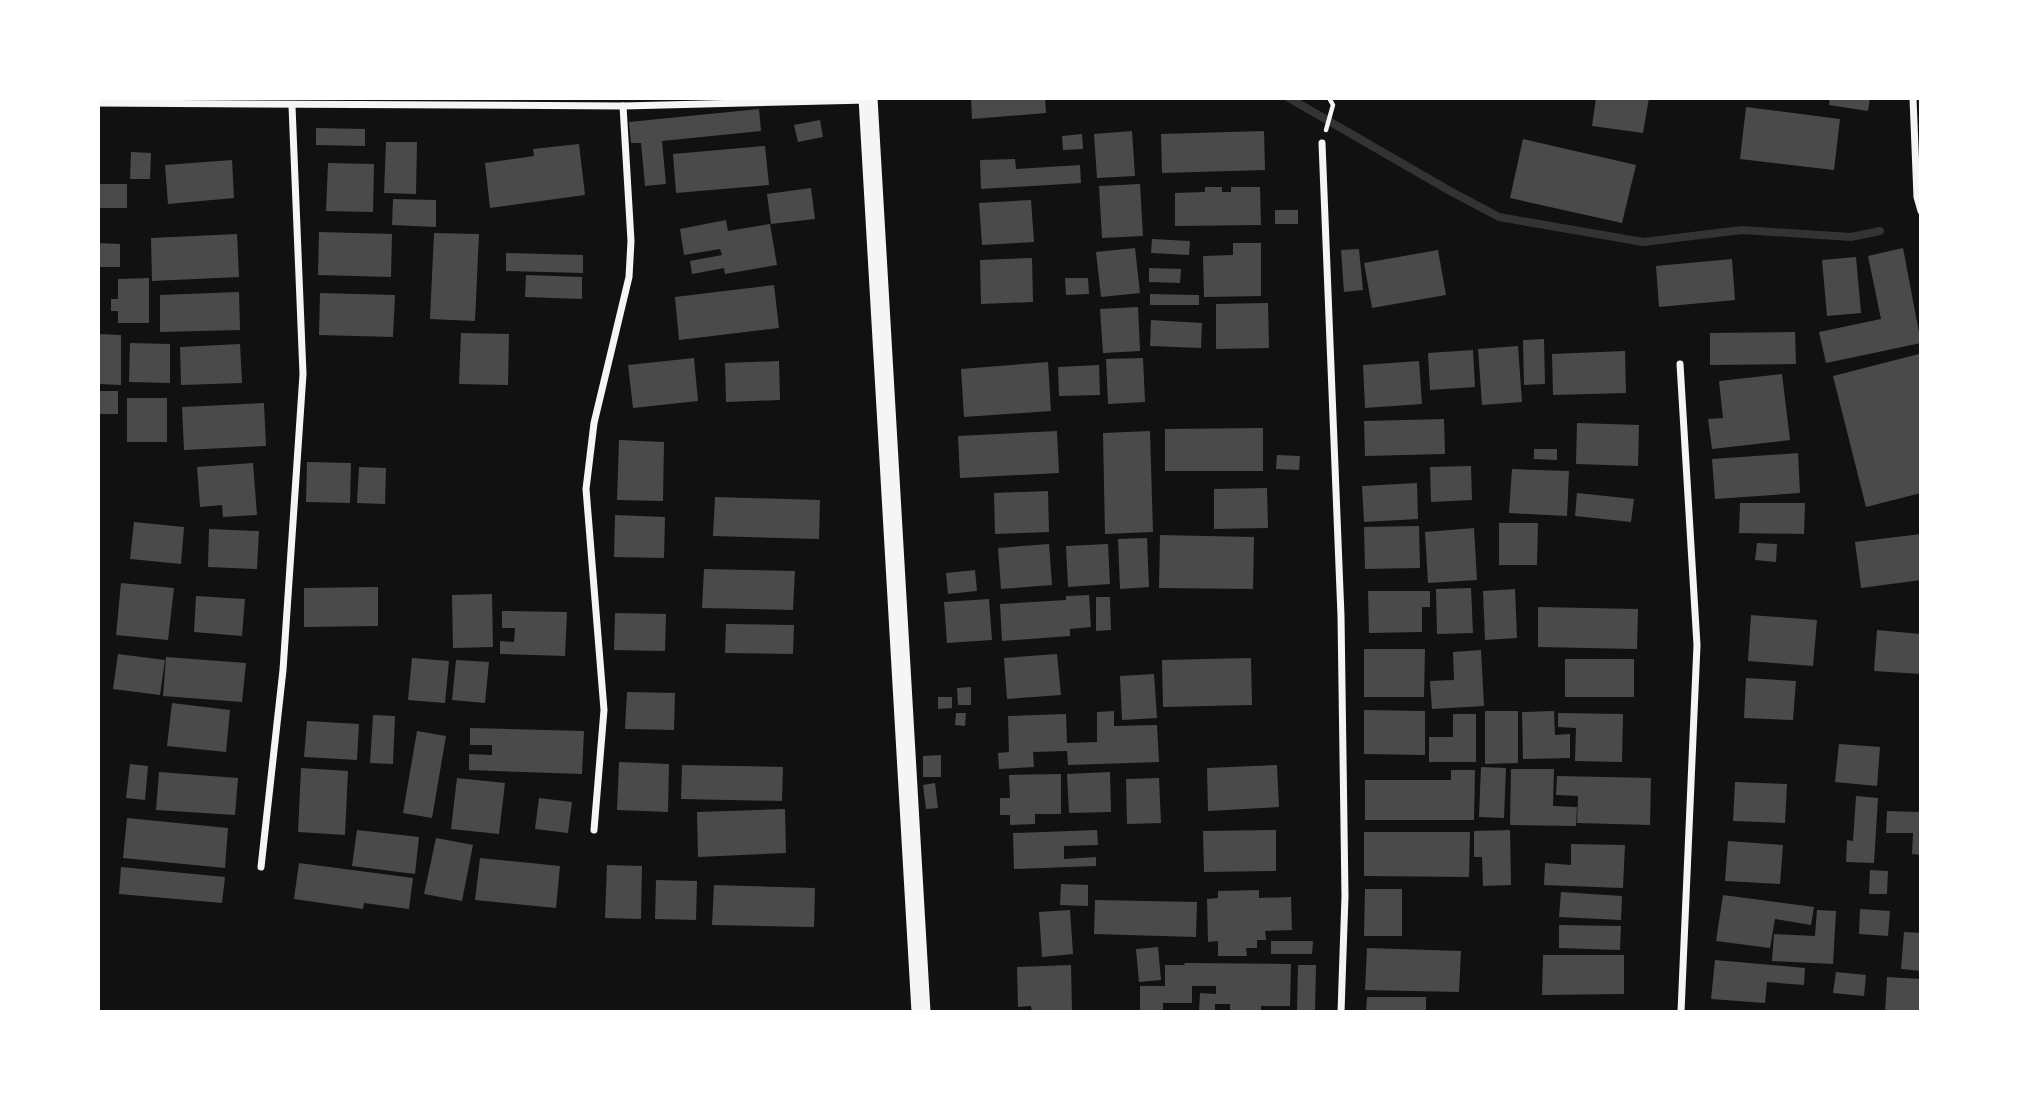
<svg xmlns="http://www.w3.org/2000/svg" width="2019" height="1110" font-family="Quicksand,sans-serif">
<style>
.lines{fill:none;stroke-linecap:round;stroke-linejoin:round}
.stream{stroke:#333;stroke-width:8}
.building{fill:#4a4a4a}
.path{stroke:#f5f5f5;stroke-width:4.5}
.minor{stroke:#f5f5f5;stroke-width:7}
.trunk{stroke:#f5f5f5;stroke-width:19}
</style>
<rect width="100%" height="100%" fill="#111"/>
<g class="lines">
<path class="stream" d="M1289,98L1450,191L1499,217L1643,242L1742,230L1851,237L1880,231"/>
</g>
<g class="building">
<path d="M971,98H1045L1046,113L972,119Z"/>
<path d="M1596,98H1649L1643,133L1592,126Z"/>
<path d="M1830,98H1870L1868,111L1829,105Z"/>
<path d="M1746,107L1840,119L1834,170L1740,159Z"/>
<path d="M759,109L761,131L662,141L666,184L645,186L641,143H631L629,122Z"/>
<path d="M820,120L823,137L798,142L794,125Z"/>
<path d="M316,128L365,129V146L316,145Z"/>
<path d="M1132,131L1135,176L1097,178L1094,134Z"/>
<path d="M1264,131L1265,170L1162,173L1161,134Z"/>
<path d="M1082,134L1083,149L1063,150L1062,136Z"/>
<path d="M1523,139L1636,165L1622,223L1510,198Z"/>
<path d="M386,142H417L416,194L384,193Z"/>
<path d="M579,144L585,195L490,208L485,163L534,156L533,149Z"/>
<path d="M765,146L769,185L676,193L673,154Z"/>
<path d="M131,152L151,153L150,179H130Z"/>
<path d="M1015,159L1016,169L1080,165L1081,183L981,189L980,160Z"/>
<path d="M232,160L234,198L168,204L165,165Z"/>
<path d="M328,163L374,164L373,212L326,211Z"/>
<rect x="98" y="184" width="29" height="24"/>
<path d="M1140,184L1143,236L1102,238L1099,186Z"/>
<path d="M1205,187H1222V192H1231V187H1260L1261,225L1175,226V193L1205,192Z"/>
<path d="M811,188L815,219L771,224L767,194Z"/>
<path d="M393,199L436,200V227L392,225Z"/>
<path d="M1031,200L1034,242L982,245L979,203Z"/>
<rect x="1275" y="210" width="23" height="14"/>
<path d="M726,220L728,231L770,224L777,265L725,274L724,268L692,274L690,261L722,255L720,249L684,255L680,229Z"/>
<path d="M319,232L392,234L391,277L318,275Z"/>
<path d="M434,233L479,234L475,321L430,319Z"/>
<path d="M237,234L239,277L152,281L151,238Z"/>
<path d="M1152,239L1190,241L1189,255L1151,253Z"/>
<path d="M98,243L120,244V267H98Z"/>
<path d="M1233,243H1261V296L1204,297L1203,256L1233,255Z"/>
<path d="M1135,248L1140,293L1101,297L1096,252Z"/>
<path d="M1903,248L1921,343L1826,363L1819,332L1881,319L1868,256Z"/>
<path d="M1359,249L1363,290L1344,292L1341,250Z"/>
<path d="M1438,250L1446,295L1372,308L1364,263Z"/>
<path d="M506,253L583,255V273L506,271Z"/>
<path d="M1856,257L1861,313L1827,316L1822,260Z"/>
<path d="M1032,258L1033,302L981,304L980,260Z"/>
<path d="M1732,259L1735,300L1659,307L1656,266Z"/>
<path d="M1149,268L1181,269L1180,283L1149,282Z"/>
<path d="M526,275L582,277V299L525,297Z"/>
<path d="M149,278V323H118V311H111V299H118V279Z"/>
<path d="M1065,278H1088L1089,294L1066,295Z"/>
<path d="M774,285L779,328L679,340L675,297Z"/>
<path d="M239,292L240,330L160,332V295Z"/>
<path d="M320,293L395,295L393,337L319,335Z"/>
<path d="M1150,294L1199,295V305H1150Z"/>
<path d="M1268,303L1269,348L1216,349V304Z"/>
<path d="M1138,307L1140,351L1103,353L1100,309Z"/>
<path d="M1151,320L1202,323L1201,348L1150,346Z"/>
<path d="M1795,332L1796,364L1710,365V333Z"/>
<path d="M461,333L509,334L508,385L459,384Z"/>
<path d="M98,334L121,335V385L98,384Z"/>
<path d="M1544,339L1545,384L1524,385L1523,340Z"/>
<path d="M130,343L170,344V383L129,382Z"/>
<path d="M240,344L242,383L181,385L180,347Z"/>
<path d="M1518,346L1522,402L1482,405L1478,349Z"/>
<path d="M1473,350L1475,387L1430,390L1428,353Z"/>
<path d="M1625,351L1626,393L1553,395L1552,354Z"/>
<path d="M1919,354L1921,362V493L1866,507L1833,376Z"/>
<path d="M694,358L698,401L633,408L628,365Z"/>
<path d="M1143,358L1145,402L1108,404L1106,359Z"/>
<path d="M779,361L780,400L726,402L725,363Z"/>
<path d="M1419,361L1422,404L1365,408L1363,365Z"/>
<path d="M1048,362L1051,411L964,417L961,369Z"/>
<path d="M1099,365L1100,395L1059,396L1058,367Z"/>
<path d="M1782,374L1790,440L1712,449L1708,419L1723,418L1719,381Z"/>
<rect x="98" y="391" width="20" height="23"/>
<rect x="127" y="398" width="40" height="44"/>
<path d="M264,403L266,446L184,450L182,407Z"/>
<path d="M1444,419L1445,454L1365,456L1364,421Z"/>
<path d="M1577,423L1639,425L1638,466L1576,464Z"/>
<path d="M1263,428V471H1165V429Z"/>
<path d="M1057,431L1059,473L960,478L958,436Z"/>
<path d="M1150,431L1153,532L1105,534L1103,433Z"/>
<path d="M619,440L664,442L663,501L617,500Z"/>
<path d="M1534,449H1557V460L1534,459Z"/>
<path d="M1798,453L1800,493L1715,499L1712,459Z"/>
<path d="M1277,455L1300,456L1299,470L1276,469Z"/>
<path d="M307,462L351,463L350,503L306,502Z"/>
<path d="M253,463L257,515L223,517L222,505L200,507L197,467Z"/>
<path d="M1471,466L1472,500L1431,502L1430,467Z"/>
<path d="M359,467L386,468L385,504L357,503Z"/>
<path d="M1512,469L1569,471L1567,516L1509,513Z"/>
<path d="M1417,483L1418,519L1364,522L1362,486Z"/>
<path d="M1267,488L1268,528L1214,529V489Z"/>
<path d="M1048,491L1049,532L995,534L994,493Z"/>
<path d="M1577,493L1634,499L1631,522L1575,516Z"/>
<path d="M715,497L820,500L819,539L713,536Z"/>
<path d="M1740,503H1805L1804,534L1739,533Z"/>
<path d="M615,515L665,517L664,558L614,557Z"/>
<path d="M134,522L184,527L181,564L130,559Z"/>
<path d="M1499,523H1538L1537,565H1499Z"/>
<path d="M1419,526L1420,568L1365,569L1364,527Z"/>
<path d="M1474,528L1477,580L1428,583L1425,532Z"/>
<path d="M209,529L259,531L257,569L208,567Z"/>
<path d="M1921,534V580L1861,588L1855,542Z"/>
<path d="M1160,535L1254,537L1253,589L1159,588Z"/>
<path d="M1147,538L1149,587L1120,589L1118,539Z"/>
<path d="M1757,543L1777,544L1776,562L1755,560Z"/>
<path d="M1049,544L1052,585L1001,589L998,548Z"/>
<path d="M1108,544L1110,584L1068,587L1066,546Z"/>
<path d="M704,569L795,571L793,610L702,608Z"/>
<path d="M975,570L977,591L948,594L946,573Z"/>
<path d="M121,583L174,588L168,640L116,635Z"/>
<path d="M378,587V626L304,627V588Z"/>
<path d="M1471,588L1473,633L1437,634L1436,589Z"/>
<path d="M1515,589L1517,638L1485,640L1483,591Z"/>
<path d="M1368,591H1430V607H1422V632L1369,633Z"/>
<path d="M492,594L493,647L453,648L452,595Z"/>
<path d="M1089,595L1091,627L1070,629V636L1002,641L1000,604L1066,600V596Z"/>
<path d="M196,596L245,599L242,636L194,632Z"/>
<path d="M1096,597H1110L1111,630L1096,631Z"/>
<path d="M989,599L992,640L947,643L944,602Z"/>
<path d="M1538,607L1638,609L1637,649L1538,647Z"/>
<path d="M502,611L567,612L565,656L500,654V641L514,642L515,628H502Z"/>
<path d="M615,613L666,614L665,651L614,650Z"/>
<path d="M1751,615L1817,620L1813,666L1748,661Z"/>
<path d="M726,624L794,625L793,654L725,653Z"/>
<path d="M1877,630L1921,634V674L1874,671Z"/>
<path d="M1364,649H1425L1424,697H1364Z"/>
<path d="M1481,650L1484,706L1432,709L1430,681L1454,680L1453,652Z"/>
<path d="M118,654L165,660L160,695L113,689Z"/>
<path d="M1057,654L1061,695L1007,699L1004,658Z"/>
<path d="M166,657L246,663L242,702L163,696Z"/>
<path d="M412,658L449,661L445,703L408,700Z"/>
<path d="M1251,658L1252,705L1163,707L1162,660Z"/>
<rect x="1565" y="659" width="69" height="38"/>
<path d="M456,660L489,662L485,703L452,700Z"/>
<path d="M1154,674L1157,718L1122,720L1120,676Z"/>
<path d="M1746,678L1796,681L1793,720L1744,718Z"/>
<path d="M971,687V705H958L957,688Z"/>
<path d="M627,692L675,693L674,730L625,729Z"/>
<path d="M938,697H952V708L938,709Z"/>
<path d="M172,703L230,710L226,752L167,746Z"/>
<path d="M1364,710L1425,711V755L1364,754Z"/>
<path d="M1114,711V726L1157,725L1159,762L1068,765L1067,751L1033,752L1034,767L999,769L998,753L1009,752L1008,716L1066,714L1067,743L1097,742V712Z"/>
<path d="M1485,711H1518V763L1485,764Z"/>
<path d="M1554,711L1555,735L1570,734V758L1523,759L1522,712Z"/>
<path d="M956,713H966L965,726L955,725Z"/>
<path d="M1558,713L1623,714L1622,762L1575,761L1576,728L1558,727Z"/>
<path d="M1453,714H1476V762H1429V737H1453Z"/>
<path d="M373,715L395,716L393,764L370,763Z"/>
<path d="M307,721L359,724L357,760L304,757Z"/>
<path d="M470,728L584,731L582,774L469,770V754L492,755V745H470Z"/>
<path d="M417,731L446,736L432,818L403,813Z"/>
<path d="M1839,744L1880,747L1877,786L1835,782Z"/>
<path d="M941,755V777H923V756Z"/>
<path d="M619,762L669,764L668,812L617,810Z"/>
<path d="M130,764L148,766L145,800L126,798Z"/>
<path d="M682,765L783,767L782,801L681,799Z"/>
<path d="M1277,765L1279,807L1208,811L1207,768Z"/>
<path d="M1481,767L1506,768L1504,818L1479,817Z"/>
<path d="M301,768L348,771L345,835L298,832Z"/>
<path d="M1511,769H1554L1553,806L1577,807L1576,826L1510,825Z"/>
<path d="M1451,770H1475L1474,820H1365V780H1451Z"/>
<path d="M159,772L238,778L235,815L156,810Z"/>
<path d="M1110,772L1111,812L1069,813L1067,774Z"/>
<path d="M1061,774V814H1035V824L1010,825V815H1000V798H1010L1009,775Z"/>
<path d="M1557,776L1651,778L1650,825L1577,823L1578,796L1556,795Z"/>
<path d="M457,778L505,783L499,834L451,829Z"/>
<path d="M1159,778L1161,823L1127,824L1126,779Z"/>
<path d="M1735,782L1787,784L1785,823L1733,821Z"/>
<path d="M935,783L938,808L926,809L923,785Z"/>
<path d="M1856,796L1878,798L1874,863L1846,862L1847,840L1853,841Z"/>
<path d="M539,798L572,802L568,833L535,829Z"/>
<path d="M785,809L786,853L698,857L697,812Z"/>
<path d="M1887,811L1921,812V855L1912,854L1913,833H1886Z"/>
<path d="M127,818L228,828L225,868L123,858Z"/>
<path d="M357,830L419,837L415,874L352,866Z"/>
<path d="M1097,830L1098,845L1064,846V859L1096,857V866L1014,869L1013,833Z"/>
<path d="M1276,830V871L1204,872L1203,831Z"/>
<path d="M1510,830L1511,885L1483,886L1482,857H1474V831Z"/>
<path d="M1364,832H1470L1469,877L1364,876Z"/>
<path d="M436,838L473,845L462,901L424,894Z"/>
<path d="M1728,841L1783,845L1780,884L1725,881Z"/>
<path d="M1571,844L1625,845L1623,888L1544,885L1545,863L1571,865Z"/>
<path d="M480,858L560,866L556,908L475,900Z"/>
<path d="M299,863L413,878L409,909L364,903L363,909L294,899Z"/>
<path d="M607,865L642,866L641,919L605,918Z"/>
<path d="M121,867L225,877L222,903L119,894Z"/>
<path d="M1870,870L1888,871L1887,894H1869Z"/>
<path d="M656,880L697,881L696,920L655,919Z"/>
<path d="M1061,884L1088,885V906L1060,905Z"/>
<path d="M714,885L815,888L814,927L712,925Z"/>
<path d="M1365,889H1402V936H1364Z"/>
<path d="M1259,890V898L1291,897L1292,930L1265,931L1266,940H1257V948H1246L1247,956H1218V941L1208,942L1207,899L1218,898V891Z"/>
<path d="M1561,892L1622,896L1621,920L1559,917Z"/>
<path d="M1723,895L1814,907L1811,925L1775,919L1770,948L1716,941Z"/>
<path d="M1095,900L1197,902L1196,937L1094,934Z"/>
<path d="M1860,909L1890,911L1888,936L1859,934Z"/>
<path d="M1070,910L1073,954L1042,957L1039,912Z"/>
<path d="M1817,910L1836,911L1833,964L1772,961L1774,934L1815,936Z"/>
<path d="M1559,925L1621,926L1620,950L1559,948Z"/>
<path d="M1904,932L1921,933V971L1901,969Z"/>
<path d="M1271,941H1313L1312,954H1271Z"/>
<path d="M1158,947L1161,980L1139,982L1136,949Z"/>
<path d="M1367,948L1461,951L1459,992L1365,990Z"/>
<path d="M1543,955H1624V994L1542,995Z"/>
<path d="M1715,960L1805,968L1804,985L1767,982L1765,1003L1711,999Z"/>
<path d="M1185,963L1291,964L1290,1006H1261V1012H1230V1004H1215V1012H1199L1200,993L1216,994V986H1192V1003H1163V1012H1140V986H1165V965H1184Z"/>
<path d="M1071,965L1072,1012H1032L1031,1006L1018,1007L1017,967Z"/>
<path d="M1298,965H1316L1315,1011H1297Z"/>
<path d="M1836,972L1866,975L1864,996L1833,993Z"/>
<path d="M1887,977L1921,979V1012H1885Z"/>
<path d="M1367,997H1426V1012H1366Z"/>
</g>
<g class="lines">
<path class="path" d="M1326,130L1333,105L1329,98"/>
<g class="minor">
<path d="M1913,98L1917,197L1921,211"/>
<path d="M98,103L623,106L868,100"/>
<path d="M1322,143L1341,616L1345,896L1341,1012"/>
<path d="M1680,364L1697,645L1681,1012"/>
<path d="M594,830L604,710L586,489L594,423L629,277L631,241L623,106"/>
<path d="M261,867L283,670L303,374L292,106"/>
</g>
<path class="trunk" d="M868,98L921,1012"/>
</g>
<rect width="2019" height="1110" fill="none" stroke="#ffffff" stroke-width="200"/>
</svg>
